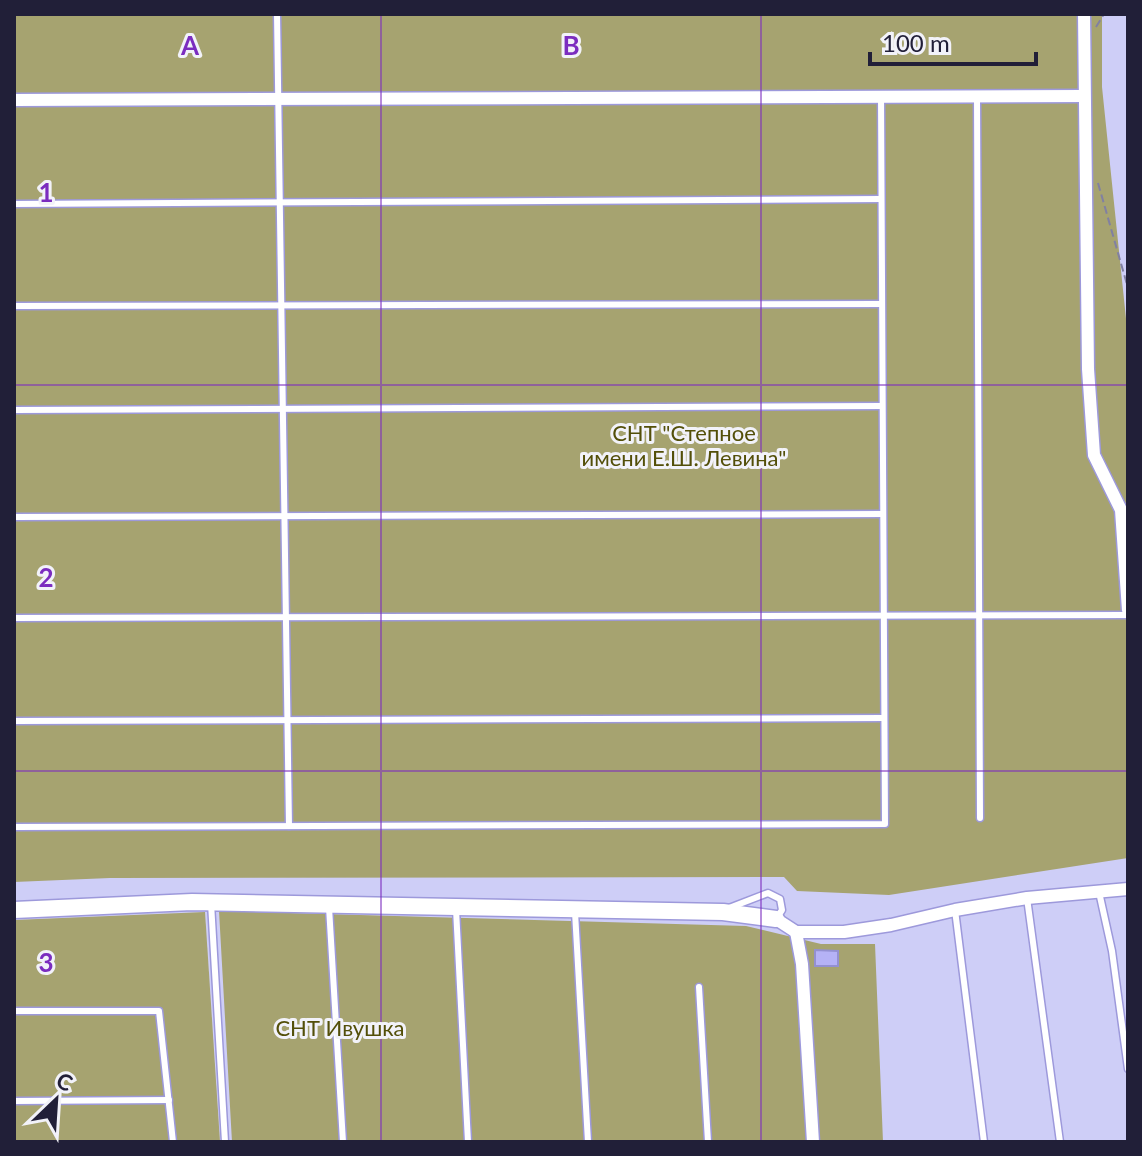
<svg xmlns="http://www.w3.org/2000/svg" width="1142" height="1156" font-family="Lato,sans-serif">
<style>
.green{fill:#a6a370}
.building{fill:#b5b2f6;stroke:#9390d1;stroke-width:2}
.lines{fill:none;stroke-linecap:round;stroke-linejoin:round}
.service-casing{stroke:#9d99db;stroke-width:9}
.minor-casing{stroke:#9d99db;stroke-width:15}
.tertiary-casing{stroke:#9d99db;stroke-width:19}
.path{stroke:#8180a2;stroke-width:2;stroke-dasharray:8 4;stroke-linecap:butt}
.service{stroke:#fff;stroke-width:6}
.minor{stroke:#fff;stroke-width:12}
.tertiary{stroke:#fff;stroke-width:16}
.grid{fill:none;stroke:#7b2cbf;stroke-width:2;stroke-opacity:0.55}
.labels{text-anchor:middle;stroke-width:6;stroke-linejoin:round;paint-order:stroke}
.park-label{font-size:22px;fill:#534f09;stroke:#f2f2f9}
.grid-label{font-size:26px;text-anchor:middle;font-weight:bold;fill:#7b2cbf;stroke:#f2f2f9;stroke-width:6;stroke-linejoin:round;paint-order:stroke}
</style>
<rect width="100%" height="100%" fill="#cecef7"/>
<g class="green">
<path d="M14,14H1102V87L1128,338V858L889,895L797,891L784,877L110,878L14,882Z"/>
<path d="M219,911L746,926L821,944H875L883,1142H232Z"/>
<path d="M205,912L220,1142H14V920Z"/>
</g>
<path class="building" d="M815,950L838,951V966H815Z"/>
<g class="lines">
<g class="service-casing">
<g id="service">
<path d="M277,14L289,826"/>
<path d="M977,97L980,818"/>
<path d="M14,204L881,199"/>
<path d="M14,306L881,304"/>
<path d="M14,410L882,406"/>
<path d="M14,517L882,514"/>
<path d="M14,618L1128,615"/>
<path d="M14,721L883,718"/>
<path d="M14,827L885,824L881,97"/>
<path d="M1099,892L1112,951L1128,1069"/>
<path d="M1027,898L1060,1142"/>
<path d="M211,903L225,1142"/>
<path d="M329,907L343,1142"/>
<path d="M729,908L768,893L780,899L782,910L776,919"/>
<path d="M456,909L468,1142"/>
<path d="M955,910L984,1142"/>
<path d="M575,912L588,1142"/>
<path d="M699,987L708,1142"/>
<path d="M14,1011H159L173,1142"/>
<path d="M14,1101L169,1100"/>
</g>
</g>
<g class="minor-casing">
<g id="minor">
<path d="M1084,14L1088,369L1094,455L1121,510L1128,610"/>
<path d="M14,100L1083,96"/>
<path d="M776,919L796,932H844L891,925L955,910L1027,898L1128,889"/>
<path d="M796,932L802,964L813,1142"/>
</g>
</g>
<g class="tertiary-casing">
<path id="tertiary" d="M14,910L192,902L723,912L776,919"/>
</g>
<g class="path">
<path d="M1096,27L1104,14"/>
<path d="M1098,183L1128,288"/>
</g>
<use href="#service" class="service"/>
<use href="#minor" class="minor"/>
<use href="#tertiary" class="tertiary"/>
</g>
<path class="grid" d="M381,14V1142M761,14V1142M14,385H1128M14,771H1128"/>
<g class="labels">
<g class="park-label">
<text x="684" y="441">СНТ "Степное<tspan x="684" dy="25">имени Е.Ш. Левина"</tspan></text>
<text x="340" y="1036">СНТ Ивушка</text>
</g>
</g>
<g class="grid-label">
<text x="190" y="55">A</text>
<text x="571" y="55">B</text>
<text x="46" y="202">1</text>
<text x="46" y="587">2</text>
<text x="46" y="972">3</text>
</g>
<rect width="1142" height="1156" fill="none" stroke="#211f38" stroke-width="32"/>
<g transform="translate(56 1100) rotate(25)" stroke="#f2f2f9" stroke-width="6" paint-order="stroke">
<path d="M0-6L14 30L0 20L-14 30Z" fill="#211f38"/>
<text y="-12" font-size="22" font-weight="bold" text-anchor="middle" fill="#211f38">С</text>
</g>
<path d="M870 52v12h166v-12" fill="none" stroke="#211f38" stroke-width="4"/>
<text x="882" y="52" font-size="24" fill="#211f38" stroke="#f2f2f9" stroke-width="6" paint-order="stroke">100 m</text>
</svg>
